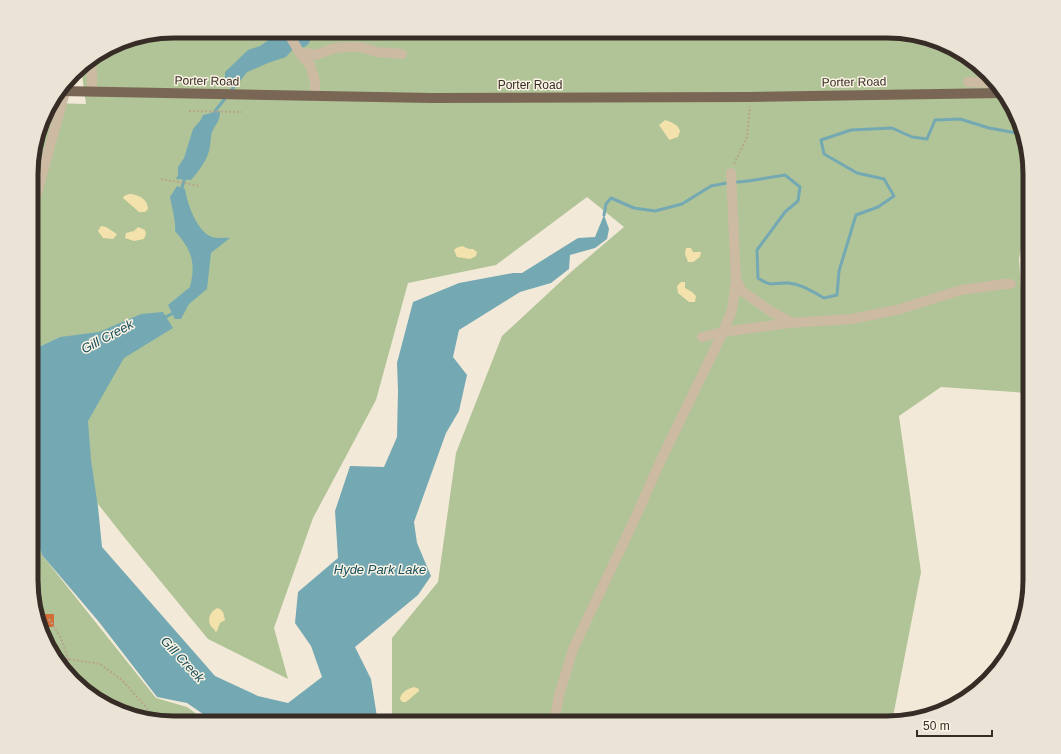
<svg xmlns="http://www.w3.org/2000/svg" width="1061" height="754" font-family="Helvetica,sans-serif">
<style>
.green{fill:#b0c497}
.sand{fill:#f3e2ab}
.water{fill:#74a9b3}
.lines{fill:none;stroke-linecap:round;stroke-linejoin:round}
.stream{stroke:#74a9b3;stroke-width:3}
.building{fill:#d16e38}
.path{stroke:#b8a48d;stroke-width:2;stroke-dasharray:2 2;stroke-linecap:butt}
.minor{stroke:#ccbaa3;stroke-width:10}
.major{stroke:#7a6655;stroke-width:10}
.labels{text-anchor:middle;stroke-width:3;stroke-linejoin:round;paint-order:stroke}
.street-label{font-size:12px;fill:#372d26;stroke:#fbf3e4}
.water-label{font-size:13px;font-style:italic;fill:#17505c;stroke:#fbf3e4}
.rim{fill:none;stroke:#372d26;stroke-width:5}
</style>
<rect width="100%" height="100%" fill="#f3e9d8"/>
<g class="green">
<path d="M174,31H896L942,42L974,61L1015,110L1030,165V207L1019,259L1028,393L941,387L899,416L921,572L892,722L888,723H392V638L438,582L456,453L502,336L571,272L624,227L587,197L496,265L408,283L376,400L313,518L274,628L288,679L208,639L124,537L72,471L60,337L32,350V155L46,110L51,103L86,104L82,75V65L119,42Z"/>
<path d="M32,521L42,555L156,698L187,707L209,723H165L139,718L130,711H127L109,705L87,693L50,651L32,599Z"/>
</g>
<g class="sand">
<path d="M665,120C671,122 678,124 680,131L678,137L669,140L668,138L659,125Z"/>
<path d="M129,194C137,194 148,199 148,209L145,212H139L123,198L124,196Z"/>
<path d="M101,226L106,227L117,234L115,237L113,239L103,238L98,231Z"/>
<path d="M138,227L145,230L146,234L144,239L134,241L125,238L126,233L134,231Z"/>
<path d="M462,246L469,249H473L477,252L476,256L470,259L457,257L454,250L456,248Z"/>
<path d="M686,248H691L693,252H701L700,257L693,262H688L685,254Z"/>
<path d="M681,282H685V288L692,292L696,296L695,302H689L678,293L677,286Z"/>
<path d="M217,608L220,609L223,612L225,620L220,623L217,631L215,632V630C206,624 208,613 217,608Z"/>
<path d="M414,687L419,689V691L406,702H402L400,699C401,692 407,689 414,687Z"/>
</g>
<g class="water">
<path d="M301,31H317C305,42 315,47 293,49L286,57L268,63L243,74L237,82L221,83L225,77V72L248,50L260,46L270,39L281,36L289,39L299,36Z"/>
<path d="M220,111C220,122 216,123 212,132C210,139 211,147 208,154C205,163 197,173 191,180L176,179L178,175V167L184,158L193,129L200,121L203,115Z"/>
<path d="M177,186L185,189C187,203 197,232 212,237C218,239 224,237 230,238L211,253L207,289L189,304L181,319H175L168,305L190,287C196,262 192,251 175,231C176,221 172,208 170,197Z"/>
<path d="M604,215L609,229L607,239L595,248L570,255L569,269L551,283L520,292L459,330L453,357L467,375L459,411L446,433L414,522L417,543L431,576L418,595L355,647L371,679L378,723H216L187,703L157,697L99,622L42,555L32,522V350L60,337L99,332L141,314L163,312L173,328L124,358L88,421L91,460L98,507L102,547L215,676L258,696L288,703L322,677L311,646L295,623L298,592L338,558L335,511L350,466L384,467L397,437L398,391L397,363L413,302L459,283L513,273H522L578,238L595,237Z"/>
</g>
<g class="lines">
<g class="stream">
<path d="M230,92L245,72"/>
<path d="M212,115L227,96"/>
<path d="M181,191L185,177"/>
<path d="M604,215L606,204L611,198L634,208L655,211L682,204L711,186L727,183L748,181L785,175L800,187L798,201L785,212L757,250L758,278C773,288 772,282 788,283C802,284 813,292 824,298L837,295L839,271L856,215L878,207L894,196L884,179L857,173L824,154L821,140L851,130L892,128L912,137L927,139L935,120L960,119L989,128L1022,134"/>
<path d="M164,318L175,312"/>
</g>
</g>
<rect class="building" x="43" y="614" width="11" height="13"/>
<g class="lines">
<g class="path">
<path d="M189,111L242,112"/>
<path d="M734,164L747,137L750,106"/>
<path d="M161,179L200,186"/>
<path d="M49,619L61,638L68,659L66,669"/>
<path d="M57,660L68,659L100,664L122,680L159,722"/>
</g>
<g class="minor">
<path d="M287,31L301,55L310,65L315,81V96"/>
<path d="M301,55L308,53L315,55L335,48L350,47H360L378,52L402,54"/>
<path d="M91,60L92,75V92"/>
<path d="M968,82L993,83"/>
<path d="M32,211L65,92"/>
<path d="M736,280L742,291L770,311L787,320L789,323"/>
<path d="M702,337L723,332L789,323L851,319L897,310L961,290L1004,284H1011"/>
<path d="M554,723L559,695L573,649L639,510L659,464L723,332L732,310L736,280L731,173"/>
</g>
<path class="major" d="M60,91L432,98L749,97L1001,93"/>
</g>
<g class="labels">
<g class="street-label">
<text transform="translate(207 81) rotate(1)" y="4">Porter Road</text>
<text transform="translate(854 82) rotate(-1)" y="4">Porter Road</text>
<text x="530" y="89">Porter Road</text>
</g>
<g class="water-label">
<text transform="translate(107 336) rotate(-28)" y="5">Gill Creek</text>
<text x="380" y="574">Hyde Park Lake</text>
<text transform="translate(183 659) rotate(47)" y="5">Gill Creek</text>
</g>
</g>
<path d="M0 0H1061V754H0ZM174 38H887A136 136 0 0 1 1023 174V580A136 136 0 0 1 887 716H174A136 136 0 0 1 38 580V174A136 136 0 0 1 174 38Z" fill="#ebe3d5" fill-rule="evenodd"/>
<path class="rim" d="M174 38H887A136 136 0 0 1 1023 174V580A136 136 0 0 1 887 716H174A136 136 0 0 1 38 580V174A136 136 0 0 1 174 38Z"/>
<path d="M917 730v6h75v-6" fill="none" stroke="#372d26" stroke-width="2"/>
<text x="923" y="730" font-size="12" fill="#372d26" stroke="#fbf3e4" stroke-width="3" paint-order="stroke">50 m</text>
</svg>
